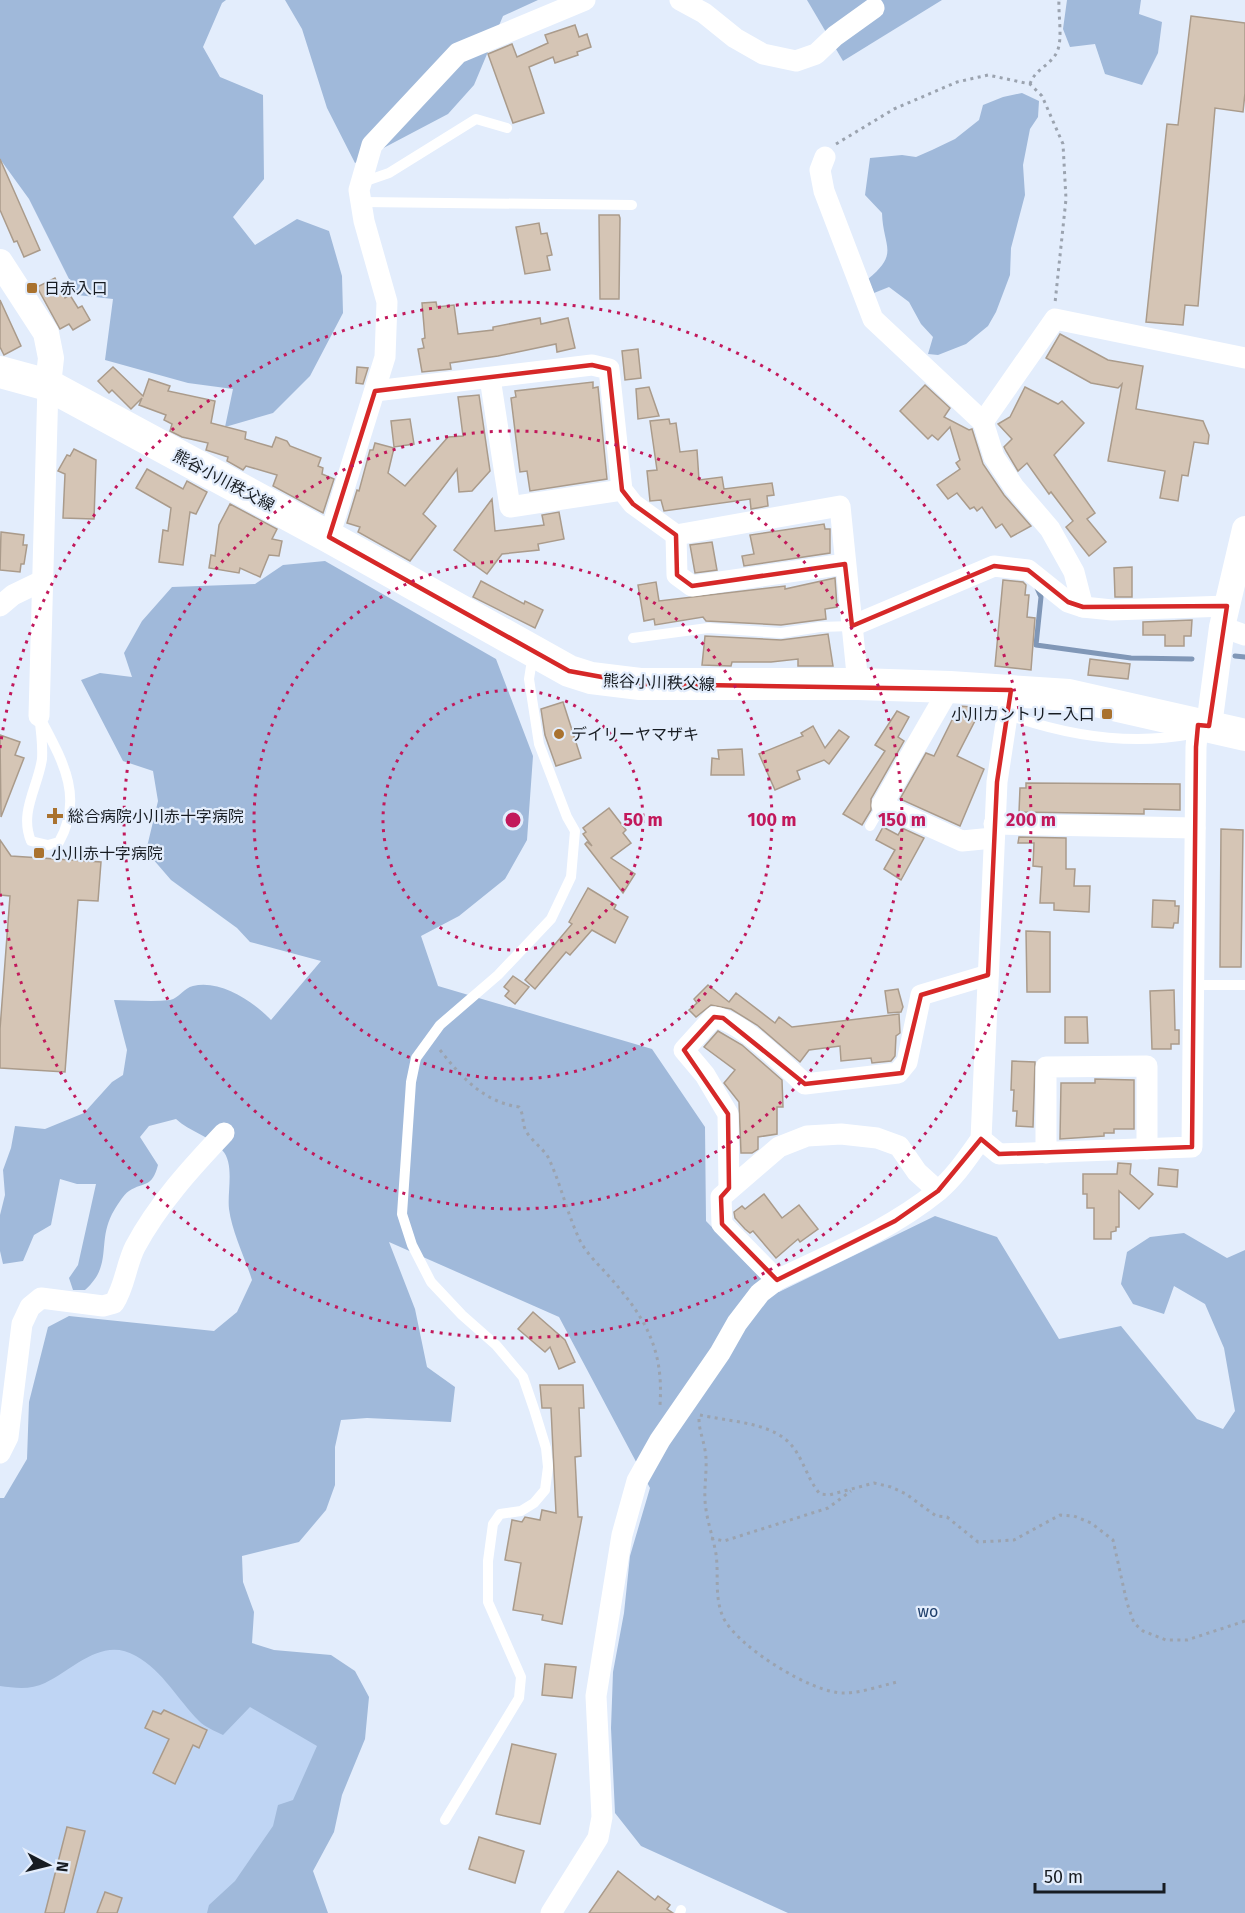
<svg xmlns="http://www.w3.org/2000/svg" width="1245" height="1913" font-family="'Fira Sans','Noto Sans JP',sans-serif">
<style>
.green{fill:#bfd5f4}
.forest{fill:#a0b9da}
.lines{fill:none;stroke-linecap:round;stroke-linejoin:round}
.stream{stroke:#8097b7;stroke-width:5}
.building{fill:#d5c5b5;stroke:#aa9b8b;stroke-width:1.5}
.path{stroke:#9ba3af;stroke-width:3;stroke-dasharray:3 4.5;stroke-linecap:butt}
.service{stroke:#fff;stroke-width:10}
.minor{stroke:#fff;stroke-width:21}
.tertiary{stroke:#fff;stroke-width:26}
.primary{stroke:#fff;stroke-width:32}
.marked{fill:none;stroke:#d62828;stroke-width:4.5;stroke-linejoin:round}
.ring{fill:none;stroke:#c2185b;stroke-width:3;stroke-dasharray:3 6}
.poi-dot{fill:#a9722f;stroke:#e3edfc;stroke-width:2}
.labels{text-anchor:middle;stroke-width:4.5;stroke-linejoin:round;paint-order:stroke}
.poi-label{font-size:16px;fill:#171c22;stroke:#e3edfc;text-anchor:start}
.street-label{font-size:16px;fill:#171c22;stroke:#e3edfc}
.park-label{font-size:16px;fill:#20406c;stroke:#e3edfc}
.centre{fill:#c2185b;stroke:#e3edfc;stroke-width:3}
.ring-label{font-size:18px;text-anchor:middle;font-weight:bold;fill:#c2185b;stroke:#e3edfc;stroke-width:4.5;stroke-linejoin:round;paint-order:stroke}
</style>
<rect width="100%" height="100%" fill="#e3edfc"/>
<path class="green" d="M111,1606L327,1743L276,1913H0V1669Z"/>
<g class="forest">
<path d="M0,0H226L222,3L203,47L220,77L263,95L264,179L233,217L255,245L297,219L329,231L342,276L343,313L310,376L273,413L225,427L233,389L188,383L105,360L113,299L77,295L29,199L0,159Z"/>
<path d="M285,0H538L503,16L474,85L448,114L355,163L327,108L302,29Z"/>
<path d="M807,0H942L843,61Z"/>
<path d="M1067,0H1141L1139,14L1162,22L1158,53L1142,85L1105,74L1095,44L1070,47L1063,29Z"/>
<path d="M1022,93L1039,101L1038,117L1030,129L1023,165L1025,195L1011,248L1010,275L996,312L988,326L966,344L938,355L928,354L933,337L921,324L909,302L889,287L874,293L868,279C900,253 883,247 882,213L865,195L870,158L902,155L916,157L932,150L955,139L979,120L983,105L1003,97Z"/>
<path d="M325,561L496,659L533,756L527,840L505,879L459,916L421,936L438,986L652,1049L705,1127L706,1221L754,1271L779,1292L935,1216L997,1237L1059,1339L1121,1326L1197,1419L1223,1429L1235,1411L1224,1348L1205,1304L1174,1286L1164,1314L1133,1304L1121,1284L1127,1252L1150,1237L1184,1233L1227,1258L1245,1250V1913H788L641,1846L615,1813L611,1728L613,1672L624,1613L630,1556L650,1488L559,1317L389,1242L415,1309L427,1367L455,1387L451,1422L367,1418L341,1420L335,1447V1485L326,1510L299,1542L242,1556L243,1582L254,1612L252,1643L274,1650L331,1655L355,1671L369,1697L365,1739L342,1795L334,1832L313,1871L328,1913H207L209,1905L235,1881L273,1826L278,1805L293,1800L317,1746L250,1707L223,1735C215,1731 205,1727 199,1721C178,1700 163,1671 136,1656C102,1636 74,1669 45,1683C31,1690 15,1688 0,1686V1498H4L27,1459L29,1402L48,1327L69,1316L214,1331L237,1312L252,1280C245,1258 232,1232 229,1209C227,1192 235,1163 222,1150C208,1135 190,1132 176,1119L149,1126L140,1137L158,1165C152,1188 145,1181 129,1191C123,1195 116,1207 112,1214C97,1244 113,1265 85,1290H73L69,1278L78,1265L96,1184H77L60,1179L51,1225L34,1235L23,1261L3,1264L0,1251V1215L5,1195L3,1170L11,1148L15,1126L45,1129L84,1113L112,1082L123,1075L127,1050L114,1000C132,1000 152,1002 170,1000C179,998 184,988 193,986C220,979 254,1002 271,1020L321,961L250,942L237,928L171,880L146,851L158,801L153,771L123,761L81,680L100,673L132,677L124,653L142,621L172,587L255,584L283,565Z"/>
</g>
<g class="lines">
<g class="stream">
<path d="M1037,588L1041,597L1036,645L1131,658L1192,659"/>
<path d="M1235,656L1245,657"/>
</g>
</g>
<g class="building">
<path d="M1191,16L1245,23V93L1243,112L1215,108L1198,306L1185,305L1183,325L1146,322L1167,124L1178,125Z"/>
<path d="M575,25L579,37L587,34L591,47L577,52L578,55L555,63L553,57L529,67L544,113L513,123L488,54L512,44L517,57L548,43L545,35Z"/>
<path d="M0,159L40,250L24,257L17,241L14,242L0,210Z"/>
<path d="M599,215H619L620,218L619,299H600Z"/>
<path d="M539,223L541,234L547,233L552,255L547,256L550,270L525,274L516,227Z"/>
<path d="M55,278L65,298L70,295L78,308L82,306L90,320L73,330L69,324L60,329L37,287Z"/>
<path d="M0,300L21,346L4,355L0,347Z"/>
<path d="M436,302L437,307L454,305L458,334L493,330V327L540,318L541,324L568,318L575,348L557,352L556,344L498,356L450,363L451,369L422,372L418,349L424,348L422,339L425,338L422,303Z"/>
<path d="M1060,334L1108,360L1143,366L1136,409L1203,421L1209,435L1208,444L1194,442L1188,476L1182,475L1178,501L1160,498L1165,471L1108,461L1122,384L1118,388L1091,383L1046,358Z"/>
<path d="M638,349L641,378L625,380L622,351Z"/>
<path d="M113,367L143,396L149,379L170,386L168,391L215,401L211,423L246,432L245,439L272,447L276,437L287,441L290,446L321,458L318,466L323,468L322,474L334,479L323,513L273,486L277,475L246,466L243,470L227,461L228,457L206,450L208,443L182,437L170,431L172,424L164,420L166,415L139,405L142,398L131,409L112,390L109,393L98,381Z"/>
<path d="M357,367L368,368L363,384L356,383Z"/>
<path d="M593,382V388L598,387L607,479L530,491L527,471L520,472L511,398L516,397L515,391Z"/>
<path d="M925,385L950,408L944,417L969,430L972,429L983,464L1004,495L1031,526L1011,537L1002,524L996,528L982,507L977,511L974,507L970,509L957,493L948,499L937,485L960,469L956,463L960,460L950,427L938,440L932,435L928,439L900,411Z"/>
<path d="M649,387L659,416L638,419L636,389Z"/>
<path d="M1025,387L1058,404L1062,401L1084,423L1054,455L1095,513L1087,519L1106,542L1089,556L1066,527L1073,521L1051,492L1049,494L1027,463L1018,471L1006,451L1004,447L1012,439L998,424L1010,417Z"/>
<path d="M479,395L490,471L472,491L459,492L457,469L423,514L436,526L410,561L358,532L360,527L347,523L357,490L359,491L370,450H373L375,443L394,448L388,473L405,486L448,437L463,436L458,397Z"/>
<path d="M410,419L414,444L394,447L391,421Z"/>
<path d="M669,419L670,424L676,423L680,452L697,450L699,480L722,477L724,489L772,483L774,495L767,496L768,506L751,509L750,499L664,511L661,500L650,501L647,471L657,470L650,421Z"/>
<path d="M74,449L96,460L94,519L63,518L65,474L58,471L67,455L70,456Z"/>
<path d="M147,469L183,489L187,481L207,492L196,514L190,512L183,565L159,562L163,530L168,531L171,508L136,488Z"/>
<path d="M492,499L495,531L544,525L542,515L559,512L564,539L538,544L539,550L502,554L487,574L454,550Z"/>
<path d="M230,504L277,529L272,539L282,541L279,556L269,555L260,577L240,568L239,573L209,568L211,555L215,556L219,525Z"/>
<path d="M824,524L825,529H830V553L744,566L742,556L754,554L750,535Z"/>
<path d="M1,532L24,535L23,545H27L24,564H21L20,572L0,570Z"/>
<path d="M712,542L717,570L695,573L690,545Z"/>
<path d="M1132,567V597H1115L1114,568Z"/>
<path d="M835,578L837,607L825,609L826,619L781,625L706,621L703,617L655,625L654,619L644,621L638,585L656,582L659,601L785,586V589Z"/>
<path d="M1003,580L1023,582L1026,585L1025,595H1029L1027,617L1035,618L1031,670L995,666Z"/>
<path d="M481,581L524,604L525,601L543,610L535,628L473,597Z"/>
<path d="M1192,620L1191,636H1184V646H1165V635H1143V622Z"/>
<path d="M828,634L833,666H798V659L771,662H732L731,666L702,665L705,636L781,640Z"/>
<path d="M1090,659L1130,664L1128,679L1088,675Z"/>
<path d="M563,702L581,758L556,766L545,735L541,709Z"/>
<path d="M959,706L973,707L980,711L957,756L984,769L960,826L900,799L926,753L934,756Z"/>
<path d="M897,711L909,717L898,737L904,741L871,799V810L862,825L843,814L885,751L875,745Z"/>
<path d="M813,726L825,748L839,730L849,737L829,764L824,760L797,771L800,779L775,790L759,754L803,736L801,733Z"/>
<path d="M0,735L20,742L15,755L24,758L1,817Z"/>
<path d="M742,749L744,775H711L712,758L719,759L718,750Z"/>
<path d="M1026,783L1180,784V810L1144,809V814L1019,812L1020,788H1026Z"/>
<path d="M609,808L626,830L623,833L631,843L611,858L635,874L623,893L585,844L587,842L592,846L583,834L586,832L583,828Z"/>
<path d="M883,827L898,835L902,828L924,838L901,880L884,869L895,850L876,840Z"/>
<path d="M1221,829L1243,830L1241,967H1220Z"/>
<path d="M1019,837L1066,838V869H1075L1074,886H1090L1089,912L1054,910V903H1040L1042,867L1033,866L1034,843H1018Z"/>
<path d="M0,840L11,856L101,862L98,901L78,900L65,1072L0,1068V1029L10,896L0,895Z"/>
<path d="M588,888L616,905L614,909L628,917L615,943L592,930L570,955L566,952L535,989L525,980L572,924L569,922Z"/>
<path d="M1153,900L1175,901V906H1179L1178,923H1174L1173,928L1152,927Z"/>
<path d="M1026,931L1050,932V992H1027Z"/>
<path d="M513,976L529,987L515,1004L505,996L509,991L504,987Z"/>
<path d="M708,985L729,1002L736,993L775,1023L779,1017L792,1027L899,1014L900,1033L896,1036L895,1056L891,1061L872,1063L871,1058L841,1061L840,1046L809,1050L800,1062L757,1025L731,1009L711,1005L696,1017L689,1010L697,1003L694,999Z"/>
<path d="M898,989L903,1007L901,1012L888,1013L885,991Z"/>
<path d="M1174,990L1175,1030H1179V1044H1171V1049H1152L1150,991Z"/>
<path d="M1065,1017H1087L1088,1043H1065Z"/>
<path d="M718,1031L742,1045L782,1080L783,1107H777V1134L758,1137V1149L752,1153H741L739,1102L724,1083L735,1070L704,1047Z"/>
<path d="M1012,1061L1035,1062L1033,1127L1016,1126L1017,1111H1013L1014,1090H1011Z"/>
<path d="M1095,1079L1134,1080V1129H1114V1133H1104V1136L1060,1139L1061,1083H1095Z"/>
<path d="M1118,1163L1131,1164L1130,1174L1153,1194L1139,1209L1119,1191V1227H1116V1231L1111,1232V1239H1094V1208H1087V1194H1083V1174H1117Z"/>
<path d="M1159,1168L1178,1170L1177,1187L1158,1185Z"/>
<path d="M764,1194L782,1218L799,1205L818,1229L800,1242L798,1239L776,1258L753,1231L750,1233L745,1229L735,1218L734,1212L742,1206L745,1209Z"/>
<path d="M533,1312L565,1340L575,1362L559,1369L550,1347L545,1352L518,1329Z"/>
<path d="M540,1385H583L584,1408H579L581,1456L575,1457L578,1517H582L562,1624L542,1620L543,1615L513,1610L521,1563L505,1560L512,1520L522,1522L525,1517L540,1520L542,1510L556,1513L551,1408H542Z"/>
<path d="M545,1664L576,1667L572,1698L542,1695Z"/>
<path d="M164,1710L207,1730L199,1748L193,1745L175,1784L153,1773L169,1739L145,1728L153,1711L161,1714Z"/>
<path d="M512,1744L556,1754L540,1824L496,1814Z"/>
<path d="M67,1827L85,1831L64,1913H45Z"/>
<path d="M479,1837L524,1851L515,1883L469,1869Z"/>
<path d="M618,1871L655,1900L658,1896L670,1905L667,1909L673,1913H589Z"/>
<path d="M105,1892L122,1898L117,1913H97Z"/>
</g>
<g class="lines">
<g class="path">
<path d="M1030,84C1035,69 1050,66 1057,52C1063,39 1058,14 1059,0"/>
<path d="M836,144L894,109L957,82L988,75L1030,84L1042,96L1063,144L1066,199L1055,303"/>
<path d="M440,1050C461,1077 484,1102 519,1107C524,1115 522,1121 525,1129C529,1139 542,1147 548,1157C560,1182 566,1209 577,1234C583,1250 596,1262 607,1274C644,1316 664,1347 660,1405"/>
<path d="M700,1415C726,1421 764,1422 785,1439C802,1452 806,1478 820,1494L829,1495L874,1483L891,1487L906,1494L936,1516L947,1517L978,1542L1014,1540L1060,1515L1074,1516L1091,1523L1113,1540L1127,1603L1134,1623L1143,1631L1166,1640H1187L1245,1621"/>
<path d="M699,1419C699,1430 703,1438 705,1450C708,1466 704,1484 705,1500C706,1519 713,1536 716,1554C719,1575 714,1596 723,1617C736,1646 813,1694 844,1693C861,1693 880,1686 897,1682"/>
<path d="M711,1538L724,1541L828,1508L851,1491"/>
</g>
<g class="service">
<path d="M360,183L389,173L476,119L507,128"/>
<path d="M363,202L632,205"/>
<path d="M633,638L708,628L781,633L820,627L852,626"/>
<path d="M1006,714C1065,735 1129,746 1191,734"/>
<path d="M39,716C61,758 85,796 59,842L48,845L31,841C19,812 38,787 42,759C43,744 41,730 39,716Z"/>
<path d="M870,826L882,805"/>
<path d="M1193,985H1245"/>
<path d="M445,1820L519,1698L521,1677L488,1602V1561L493,1524L500,1514L521,1511L534,1503L545,1490L548,1467L546,1448L534,1409L523,1377L496,1345L462,1315L431,1282L412,1245L402,1214L411,1082L416,1058L440,1025L498,975L551,919L571,877L575,831L567,817L539,744L529,679L533,654"/>
<path d="M680,1913L681,1910"/>
</g>
<g class="minor">
<path d="M680,0L704,13L735,38L763,54L796,61L816,54L835,36L874,8"/>
<path d="M825,157L820,170L824,191L873,319L983,422L994,457L1014,487L1050,529L1074,572L1083,607"/>
<path d="M490,378L510,507L622,490"/>
<path d="M375,391L592,365L609,369L622,490L633,504L676,535L840,506L858,684"/>
<path d="M983,422L1055,319L1245,358"/>
<path d="M676,535L677,575L692,586L845,564"/>
<path d="M329,537L385,357L387,302L364,221L359,190L372,145L458,53L585,0"/>
<path d="M0,606L13,595L42,581"/>
<path d="M852,626L994,566L1028,570L1068,602L1083,607L1112,610L1227,606"/>
<path d="M1222,627L1245,635"/>
<path d="M950,687L882,805L962,841L993,838"/>
<path d="M39,716L48,385"/>
<path d="M994,824L1195,828"/>
<path d="M981,1139L999,1154L1192,1147L1196,747L1198,725"/>
<path d="M1046,1153V1067L1147,1066V1149"/>
<path d="M729,1188L728,1114L705,1075L684,1050L714,1017C742,1021 783,1065 805,1084L898,1073L907,1062L921,995L988,975"/>
<path d="M777,1280L722,1224L721,1197L779,1147L807,1136L841,1134L877,1138L899,1146L917,1172L938,1191"/>
<path d="M0,1453L8,1437L22,1324L30,1307L41,1298L103,1306L114,1303C125,1286 126,1265 135,1247C158,1204 191,1168 224,1133"/>
<path d="M551,1913L598,1838L602,1817L596,1696L622,1535L637,1481L660,1440L720,1353L737,1323L760,1293L777,1280C831,1254 890,1230 938,1191C955,1177 968,1157 981,1139L997,782L1011,690"/>
</g>
<g class="tertiary">
<path d="M0,262L46,333L51,358L48,385"/>
<path d="M1209,726L1222,627L1245,529"/>
</g>
<path class="primary" d="M0,372L48,385L329,537L569,671L591,678L640,684H858L950,687L1069,695L1245,735"/>
</g>
<path class="marked" d="M592,365L609,369L622,490L633,504L676,535L677,575L692,586L845,564L852,626L994,566L1028,570L1068,602L1083,607L1227,606L1209,726L1198,725L1196,747L1192,1147L999,1154L981,1139L938,1191L895,1221L777,1280L722,1224L721,1197L729,1188L728,1114L684,1050L714,1017L723,1018L805,1084L902,1073L921,995L988,975L997,782L1011,690L640,684L569,671L329,537L375,391Z"/>
<g class="ring">
<circle cx="513" cy="820" r="130"/>
<circle cx="513" cy="820" r="259"/>
<circle cx="513" cy="820" r="389"/>
<path d="M0 748A518 518 0 1 1 0 892"/>
</g>
<g class="poi-dot">
<rect x="26" y="282" width="12" height="12" rx="3"/>
<rect x="1101" y="708" width="12" height="12" rx="3"/>
<circle cx="559" cy="734" r="6"/>
<path d="M52 807h6v6h6v6h-6v6h-6v-6h-6v-6h6z"/>
<rect x="33" y="847" width="12" height="12" rx="3"/>
</g>
<g class="labels">
<g class="poi-label">
<text x="44" y="294">日赤入口</text>
<text x="1095" y="720" text-anchor="end">小川カントリー入口</text>
<text x="571" y="740">デイリーヤマザキ</text>
<text x="68" y="822">総合病院小川赤十字病院</text>
<text x="51" y="859">小川赤十字病院</text>
</g>
<g class="street-label">
<text transform="translate(224 480) rotate(28)" y="6">熊谷小川秩父線</text>
<text transform="translate(659 682) rotate(2)" y="6">熊谷小川秩父線</text>
</g>
<g class="park-label">
<text x="928" y="1617">wo</text>
</g>
</g>
<circle cx="513" cy="820" r="9" class="centre"/>
<g class="ring-label">
<text x="643" y="826">50 m</text>
<text x="772" y="826">100 m</text>
<text x="902" y="826">150 m</text>
<text x="1031" y="826">200 m</text>
</g>
<g transform="translate(48 1865) rotate(97)" stroke="#e3edfc" stroke-width="4.5" paint-order="stroke">
<path d="M0-4.5L10 22L0 15L-10 22Z" fill="#171c22"/>
<text y="-9" font-size="16" font-weight="bold" text-anchor="middle" fill="#171c22">N</text>
</g>
<path d="M1035 1883v9h129v-9" fill="none" stroke="#171c22" stroke-width="3"/>
<text x="1044" y="1883" font-size="18" fill="#171c22" stroke="#e3edfc" stroke-width="4.5" paint-order="stroke">50 m</text>
</svg>
